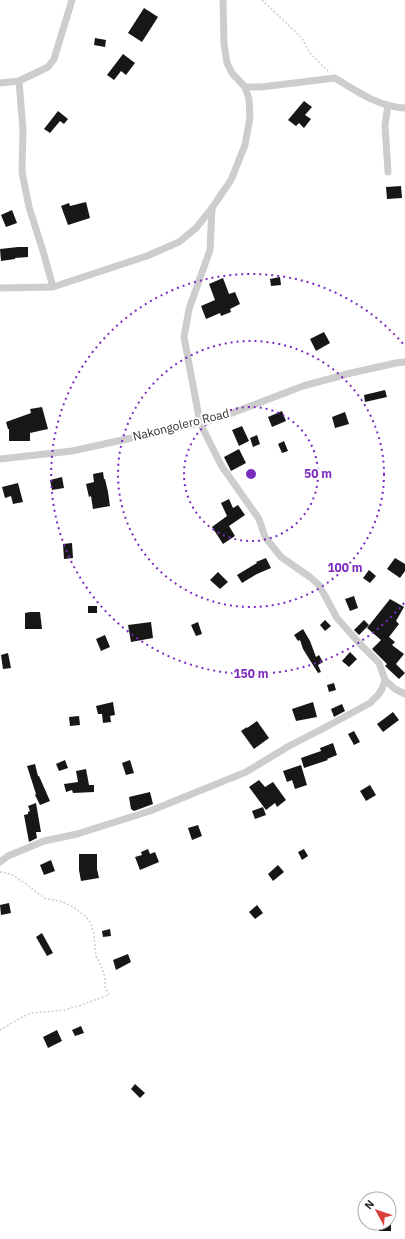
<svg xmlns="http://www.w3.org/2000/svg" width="405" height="1239" font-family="'IBM Plex Sans',sans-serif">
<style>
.building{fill:#171717}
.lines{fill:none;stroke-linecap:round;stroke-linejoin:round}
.path{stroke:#cdcdcd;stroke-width:1.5;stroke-dasharray:2 2;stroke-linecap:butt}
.street{stroke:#cdcdcd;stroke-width:7}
.ring{fill:none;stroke:#7b2cbf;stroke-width:2;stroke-dasharray:2 4}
.labels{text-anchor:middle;stroke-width:4;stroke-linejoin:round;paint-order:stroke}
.street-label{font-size:12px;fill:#303030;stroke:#fff}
.centre{fill:#7b2cbf;stroke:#fff;stroke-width:2}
.ring-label{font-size:12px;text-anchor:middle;font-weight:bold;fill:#7b2cbf;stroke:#fff;stroke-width:4;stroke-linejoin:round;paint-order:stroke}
</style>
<rect width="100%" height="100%" fill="#fff"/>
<g class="building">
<path d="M144,8L158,17L142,42L128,33Z"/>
<path d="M95,38L106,40L105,47L94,45Z"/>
<path d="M123,54L135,63L126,75L121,71L114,80L107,75Z"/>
<path d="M304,101L312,107L305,115L311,119L304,128L299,123L296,126L288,120Z"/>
<path d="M58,111L68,119L64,124L60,121L50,133L44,129Z"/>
<path d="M401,186L402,198L387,199L386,187Z"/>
<path d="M86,202L90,218L68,225L61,206L69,203L70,206Z"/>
<path d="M12,210L17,223L6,227L1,215Z"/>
<path d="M18,247H28V257L15,258V259L1,261L0,249Z"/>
<path d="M280,277L281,285L271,286L270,279Z"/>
<path d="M223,278L229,294L235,292L240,304L230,309L231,312L221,316L220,313L206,319L201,306L215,300L209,284Z"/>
<path d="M324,332L330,343L316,351L310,339Z"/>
<path d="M385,390L387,397L365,402L364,395Z"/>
<path d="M42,407L48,429L30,433V441H9V429H8L6,422L31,413L30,409Z"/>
<path d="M282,411L286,421L272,427L268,417Z"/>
<path d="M345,412L349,424L335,428L332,417Z"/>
<path d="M242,426L249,441L239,446L232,430Z"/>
<path d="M257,435L260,444L253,447L250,438Z"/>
<path d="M284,441L288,451L282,453L278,444Z"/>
<path d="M239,449L246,463L231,471L224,457Z"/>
<path d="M103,472L104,479H105L108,492L110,506L93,509L91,496L89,497L86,484L94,482L93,474Z"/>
<path d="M62,477L64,488L52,490L50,480Z"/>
<path d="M18,483L23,502L13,504L11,496L5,498L2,487Z"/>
<path d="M229,499L233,508L238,505L245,515L229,526L235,536L223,544L212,527L227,516L221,503Z"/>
<path d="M72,543L73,558L64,559L63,544Z"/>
<path d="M266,558L271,568L257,574L242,583L237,575L257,563L256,562Z"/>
<path d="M395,558L405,564V571L400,578L387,569Z"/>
<path d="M369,570L376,576L370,583L363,578Z"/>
<path d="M218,572L228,582L220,589L210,580Z"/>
<path d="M354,596L358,608L350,611L345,599Z"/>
<path d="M390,599L404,607L396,621L399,624L389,637L395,642L392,645L404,654L396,664L405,673L399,679L385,666L387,664L372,649L381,640L367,628Z"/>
<rect x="88" y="606" width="9" height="7"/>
<path d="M30,612H40L42,629H25V613Z"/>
<path d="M325,620L331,626L325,631L320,625Z"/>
<path d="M364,620L369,625L359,635L354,630Z"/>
<path d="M151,622L153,638L131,642L128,625Z"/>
<path d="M198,622L202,634L196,636L191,625Z"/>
<path d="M303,629L310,641L316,657L319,655L323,662L318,665L321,672L318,673L303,649L300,640L298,641L294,635Z"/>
<path d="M105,635L110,647L101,651L96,639Z"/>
<path d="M350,652L357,659L349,667L342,661Z"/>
<path d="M8,653L11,668L3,669L1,655Z"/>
<path d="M334,683L336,690L329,692L327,685Z"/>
<path d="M113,702L115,715L110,716L111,722L103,723L102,714H98L96,706Z"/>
<path d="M313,702L317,717L296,721L292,709Z"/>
<path d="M342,704L345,711L334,717L331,709Z"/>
<path d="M393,712L399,720L383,732L377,724Z"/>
<path d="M79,716L80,725L70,726L69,717Z"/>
<path d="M257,721L269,738L254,749L241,731L247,727V728Z"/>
<path d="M354,731L360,742L354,745L348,734Z"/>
<path d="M333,743L337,755L327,759L328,760L304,768L301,758L321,751L320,748Z"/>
<path d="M65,760L68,768L59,771L56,764Z"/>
<path d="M130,760L134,773L126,775L122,763Z"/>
<path d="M35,764L38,776H39L50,801L40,805L35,795L36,794L27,766Z"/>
<path d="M301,765L307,785L295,789L292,780L287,782L283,771Z"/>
<path d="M86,769L89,785H94V792L73,793L72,790L66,792L64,784L78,782L76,771Z"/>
<path d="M259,780L265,787L273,782L286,800L277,807L275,803L266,810L249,787Z"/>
<path d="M370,785L376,795L366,801L360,791Z"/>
<path d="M150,792L153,804L134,811L131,809L129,797Z"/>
<path d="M36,803L41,832H36L37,838L29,842L24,815L28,814V812L30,811L28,806Z"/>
<path d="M263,807L266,815L255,819L252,811Z"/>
<path d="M198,825L202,836L192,840L188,828Z"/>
<path d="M148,849L150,854L155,852L159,862L140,870L135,857L142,855L141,852Z"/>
<path d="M304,849L308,856L302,860L298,852Z"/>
<path d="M79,854H97V869L99,878L81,881L79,870Z"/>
<path d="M51,860L55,871L44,875L40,865Z"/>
<path d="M278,865L284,872L273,881L268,874Z"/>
<path d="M9,903L11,913L1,915L0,905Z"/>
<path d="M257,905L263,913L255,919L249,912Z"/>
<path d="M110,929L111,936L103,937L102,931Z"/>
<path d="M42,933L53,953L47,956L36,937Z"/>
<path d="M128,954L131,962L116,970L113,960Z"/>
<path d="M81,1026L84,1033L75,1036L72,1030Z"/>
<path d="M57,1030L62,1041L48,1048L43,1037Z"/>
<path d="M135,1084L145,1093L140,1098L131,1089Z"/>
<path d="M379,1223L391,1224V1231H379Z"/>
</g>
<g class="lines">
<g class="path">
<path d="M262,0L302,38L310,53L328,71"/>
<path d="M0,872L11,874L29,886L44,898L63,902L75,908L85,916L90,922L94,934L96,956L102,968L105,978V987L109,995L81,1005L65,1010L32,1013L24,1016L0,1030"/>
</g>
<g class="street">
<path d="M19,81L23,130L22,172L29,207L43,251L53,287"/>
<path d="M0,83L19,81L48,67L54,59L72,0"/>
<path d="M245,87H261L335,78C356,91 379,107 405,108"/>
<path d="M388,105L385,125L388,172"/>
<path d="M0,288L53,287L147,256L179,242L196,228L212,208L231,180L245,145L250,117L249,99L245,87L232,73L227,63L224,44L223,0"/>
<path d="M0,459L72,451L200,423L219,418L303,386L351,373L396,363L405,362"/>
<path d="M385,680L395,689L405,694"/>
<path d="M0,862L8,856L44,841L77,834L150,811L246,772L289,746L324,728L370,703L378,695L382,689L385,680L379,663L360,644L337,618L319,585L310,577L281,557L265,537L259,519L221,465L200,423L184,337L189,309L210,250L212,208"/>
</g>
</g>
<g class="ring">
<circle cx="251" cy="474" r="67"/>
<circle cx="251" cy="474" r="133"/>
<path d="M404 603A200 200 0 1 1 404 345"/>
</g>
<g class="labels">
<g class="street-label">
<text transform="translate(181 425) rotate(-14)" y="4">Nakongolero Road</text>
</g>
</g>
<circle cx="251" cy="474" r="6" class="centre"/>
<g class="ring-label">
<text x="318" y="478">50 m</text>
<text x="345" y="572">100 m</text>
<text x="251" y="678">150 m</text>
</g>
<g transform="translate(377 1211) rotate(310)"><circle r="19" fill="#ffffff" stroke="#acacac"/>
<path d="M0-3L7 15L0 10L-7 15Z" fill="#dc403d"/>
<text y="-6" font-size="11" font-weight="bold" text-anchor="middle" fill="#303030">N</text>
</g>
</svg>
